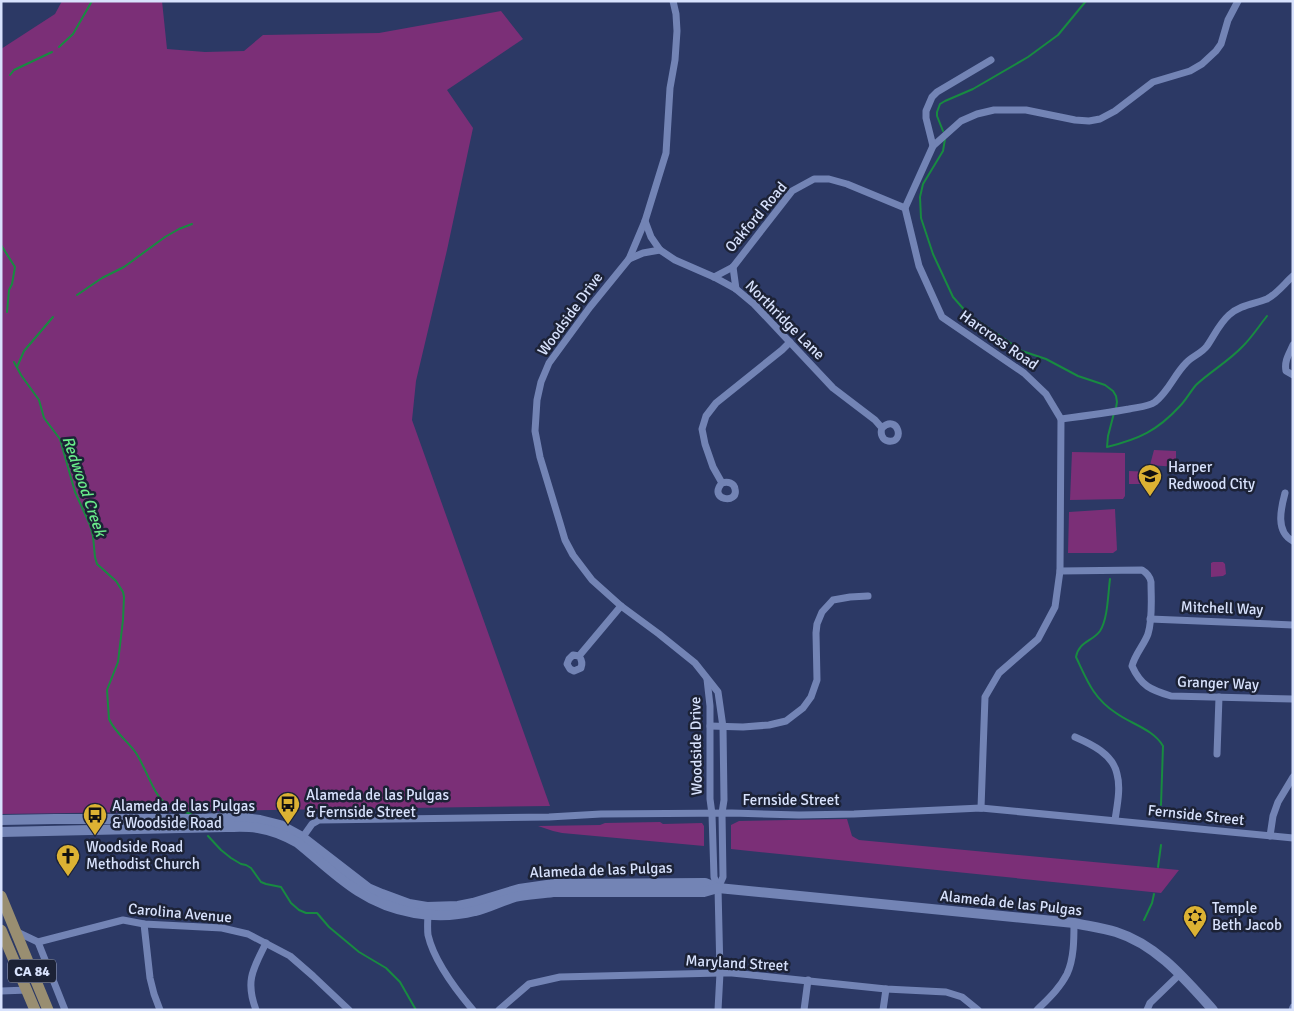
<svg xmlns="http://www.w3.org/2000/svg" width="1294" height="1011" font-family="Signika,sans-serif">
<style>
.green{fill:#7b2f77}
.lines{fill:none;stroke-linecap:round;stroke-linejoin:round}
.stream{stroke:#188b41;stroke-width:2}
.minor{stroke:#7384b5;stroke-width:7}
.secondary{stroke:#7384b5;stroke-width:10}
.primary{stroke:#998e71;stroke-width:11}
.labels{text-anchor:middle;stroke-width:5;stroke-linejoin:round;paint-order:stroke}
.shield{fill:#1c2236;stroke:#a0a8c1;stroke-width:1}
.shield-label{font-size:14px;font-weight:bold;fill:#d8e2fd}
.street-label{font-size:15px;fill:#d8e2fd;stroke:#1c2236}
.poi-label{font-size:15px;fill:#d8e2fd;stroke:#1c2236;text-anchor:start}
.water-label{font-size:16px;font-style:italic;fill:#69eb8a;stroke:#1c2236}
</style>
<rect width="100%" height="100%" fill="#2c3965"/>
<g class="green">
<path d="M62,1H162L167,49L205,52L244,51L263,35L379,33L501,11L523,39L447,90L473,128L447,250L416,381L412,420L550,806L1,814V49L55,14Z"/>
<path d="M1154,450L1176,451V467L1150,465Z"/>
<path d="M1072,452L1125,453V496L1123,499L1070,500Z"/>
<path d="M1129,471L1152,472L1151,484H1129Z"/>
<path d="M1115,509L1117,550L1113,553H1068L1069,512Z"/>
<path d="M1213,562H1223L1225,564L1226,574L1223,576L1211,577V563Z"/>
<path d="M847,819L852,836L859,840L1179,870L1161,893L731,849V825L739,821Z"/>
<path d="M660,822L663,824L702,823L704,826V846L562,833L553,831L538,826L600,825L605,823Z"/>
</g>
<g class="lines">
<g class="stream">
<path d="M59,47L73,34L92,1"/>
<path d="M10,75L14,70L52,52"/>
<path d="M943,131L937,116V112L940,104L945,101L973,89L1028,57L1058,35L1086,1"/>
<path d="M945,139L943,151L923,184L920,197L921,218L933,254L953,297L968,314L1022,351L1046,359L1078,376L1105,385L1113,391L1116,396L1117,402L1116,408"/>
<path d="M1,245L15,267L12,284L9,290L7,312"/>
<path d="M77,295L102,278L124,267L165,237L179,229L192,224"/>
<path d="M14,362L21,375L39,400L44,418L60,439L75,492L90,525L93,536L95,557L97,564L116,581L123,592L124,597L123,620L118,662L107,690L109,719C115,733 128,741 136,753C145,766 154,796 166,804C172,809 183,811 191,814"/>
<path d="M17,367L24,351L53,317"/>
<path d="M1114,413L1108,436L1107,447C1139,439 1157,431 1180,406C1186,400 1190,392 1196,385C1211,371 1229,361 1243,346C1252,337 1259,326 1267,316"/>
<path d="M1110,579C1108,593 1108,619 1100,631C1092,642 1079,641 1076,657C1087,680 1093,698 1116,713C1131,724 1153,729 1163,746L1161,805"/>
<path d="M208,836L221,850L231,858L241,864L246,865L251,868L261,882L266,884L281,887L291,903L299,910L306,913H317L329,927L359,952L386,968L400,982L416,1010"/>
<path d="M1158,867L1161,845"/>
<path d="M1144,920L1152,903L1154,894"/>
</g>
<g class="minor">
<path d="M673,1L676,14L677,31L675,60L670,88L666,153L645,221L629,259L590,307L549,363L541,382L537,400L535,431L540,457L560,523L565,540L573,555L592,580L621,606L659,634L695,663L718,692L723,727L724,800L722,813L723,877L718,888"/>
<path d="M933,146L961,121L977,114L994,110H1026L1075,120L1089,121L1100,119L1115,111L1153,82L1190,71L1202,64L1216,51L1221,44L1228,20L1238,1"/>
<path d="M645,221L651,237L660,250L675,260L714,277L736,289L754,304L833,388L875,420L882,428C898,413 906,444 888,441C882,440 880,433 882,428"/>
<path d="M629,259L643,253L660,250"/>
<path d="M733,267L736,289"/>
<path d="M714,277L733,267L792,191L814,179H829L847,184L905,208"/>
<path d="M1293,345C1289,354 1284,361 1286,371L1293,375"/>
<path d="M1061,419C1084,416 1107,413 1129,409C1138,407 1148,407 1155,402C1169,391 1174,375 1186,363C1192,356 1201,354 1207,346C1214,336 1219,324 1229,315C1240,305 1254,304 1267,299C1277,294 1285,283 1293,276"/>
<path d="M722,483C728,481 734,483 735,489C739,505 707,500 722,483L713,467L705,444L702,429L706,416L716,403L782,350L790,342"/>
<path d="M1285,493C1281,508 1275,532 1293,541"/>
<path d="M1060,571L1142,570C1147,573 1150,576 1151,582C1151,598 1153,618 1148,634C1144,645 1135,654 1132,666C1141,686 1151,690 1171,696L1293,699"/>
<path d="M1150,619L1293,625"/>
<path d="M579,656C582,660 583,663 581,668L574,671L570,669L567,664L569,659L573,655L579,656L621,606"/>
<path d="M707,679L710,706V799L712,814L714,877L718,888L720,973L718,1010"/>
<path d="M710,726L743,727L769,725L786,721L803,708L811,697L817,680L816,633L817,624L822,612L833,600L850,597L868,596"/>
<path d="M1075,737C1091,744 1113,754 1117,774C1121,788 1117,806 1115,820"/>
<path d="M1217,754L1219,697"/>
<path d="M981,808L985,697L999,673L1038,639L1055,607L1060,571L1061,419L1046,394L1024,373L942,317L919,266L905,208L933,146L926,118V111L932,97L937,92L991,60"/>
<path d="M1270,836L1273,816L1278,802L1293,777"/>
<path d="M300,841L312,824L319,820L549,817L601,814L732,813L799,815L854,814L981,808L1293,838"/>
<path d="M428,911C428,919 427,927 428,935C434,961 456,990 473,1010"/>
<path d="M144,924L150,978L154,994L160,1010"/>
<path d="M17,932L38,942L123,920L144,924L222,928L248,934L290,956L313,976L349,1010"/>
<path d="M38,942L65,1010"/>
<path d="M1,991L28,990"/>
<path d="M256,1010C245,981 253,969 266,943"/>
<path d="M499,1010L529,984L560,977L720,973H732L886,989L946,992L962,997L978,1010"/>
<path d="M804,1010L808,980"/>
<path d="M883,1010L886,989"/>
<path d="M1037,1010C1048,999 1060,988 1067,974C1074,959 1074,939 1074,923"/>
<path d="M1147,1010L1150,1003L1180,974"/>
<path d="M1292,1010L1293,1007"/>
</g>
<g class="secondary">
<path d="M1,820L55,819H200L237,817L260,820L280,825L302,837L368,888L382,894L409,904L427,907L458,906L473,903L519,889L554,884L705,883L718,888L1074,923C1088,926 1103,928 1116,932C1157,945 1185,979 1213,1010"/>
<path d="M1,832L226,827C236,827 247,826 258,828C271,830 286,836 298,843C318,859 336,877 358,891C392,913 436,921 475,911C489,908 501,901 515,897C527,894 540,894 553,892H704L718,888"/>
</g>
<g class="primary">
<path d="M1,896L48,1010"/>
<path d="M1,930L35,1010"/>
</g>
</g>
<defs>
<g id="school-pin" transform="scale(1.25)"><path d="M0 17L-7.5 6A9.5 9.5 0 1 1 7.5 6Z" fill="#dcb233" stroke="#1c2236"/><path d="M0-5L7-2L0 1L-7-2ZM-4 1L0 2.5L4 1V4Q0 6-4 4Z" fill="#111"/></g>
<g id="bus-pin" transform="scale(1.25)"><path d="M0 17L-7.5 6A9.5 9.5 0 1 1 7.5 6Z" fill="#dcb233" stroke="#1c2236"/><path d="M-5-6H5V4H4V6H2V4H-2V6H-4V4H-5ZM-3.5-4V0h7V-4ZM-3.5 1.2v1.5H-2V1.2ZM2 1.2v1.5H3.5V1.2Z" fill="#111"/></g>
<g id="church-pin" transform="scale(1.25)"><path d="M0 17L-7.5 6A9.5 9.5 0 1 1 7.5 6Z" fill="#dcb233" stroke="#1c2236"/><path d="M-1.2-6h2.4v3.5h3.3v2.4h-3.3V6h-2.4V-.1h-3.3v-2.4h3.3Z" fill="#111"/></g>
<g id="synagogue-pin" transform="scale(1.25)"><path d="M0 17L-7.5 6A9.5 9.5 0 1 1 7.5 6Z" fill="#dcb233" stroke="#1c2236"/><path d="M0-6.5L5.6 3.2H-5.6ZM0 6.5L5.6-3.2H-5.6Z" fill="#111"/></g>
</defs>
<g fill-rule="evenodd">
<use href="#school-pin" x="1150" y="476"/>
<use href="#bus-pin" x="288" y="804"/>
<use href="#bus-pin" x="95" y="815"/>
<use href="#church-pin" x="68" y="856"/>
<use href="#synagogue-pin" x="1195" y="917"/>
</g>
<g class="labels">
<rect class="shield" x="8" y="959.5" width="48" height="23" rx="4"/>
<g class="shield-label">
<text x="32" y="976">CA 84</text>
</g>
<g class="street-label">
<text transform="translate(756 217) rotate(-50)" y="5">Oakford Road</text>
<text transform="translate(570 314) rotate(-54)" y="5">Woodside Drive</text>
<text transform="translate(785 320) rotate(45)" y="5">Northridge Lane</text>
<text transform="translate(999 340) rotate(35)" y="5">Harcross Road</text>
<text transform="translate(1222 608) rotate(2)" y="5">Mitchell Way</text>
<text transform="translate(1218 683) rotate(2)" y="5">Granger Way</text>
<text transform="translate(696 746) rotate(-91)" y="5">Woodside Drive</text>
<text x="791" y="805">Fernside Street</text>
<text transform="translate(1196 815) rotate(6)" y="5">Fernside Street</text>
<text transform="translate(601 870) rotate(-2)" y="5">Alameda de las Pulgas</text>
<text transform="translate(1011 903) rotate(6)" y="5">Alameda de las Pulgas</text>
<text transform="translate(180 913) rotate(5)" y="5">Carolina Avenue</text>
<text transform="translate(737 963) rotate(3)" y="5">Maryland Street</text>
</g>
<g class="poi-label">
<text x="1168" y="472">Harper<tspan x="1168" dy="17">Redwood City</tspan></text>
<text x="306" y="800">Alameda de las Pulgas<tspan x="306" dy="17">&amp; Fernside Street</tspan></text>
<text x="112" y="811">Alameda de las Pulgas<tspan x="112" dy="17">&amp; Woodside Road</tspan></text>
<text x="86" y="852">Woodside Road<tspan x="86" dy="17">Methodist Church</tspan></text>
<text x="1212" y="913">Temple<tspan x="1212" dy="17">Beth Jacob</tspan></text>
</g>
<g class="water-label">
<text transform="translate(85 486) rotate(71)" y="6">Redwood Creek</text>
</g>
</g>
<rect width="1294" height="1011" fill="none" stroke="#d8e2fd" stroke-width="5"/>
</svg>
